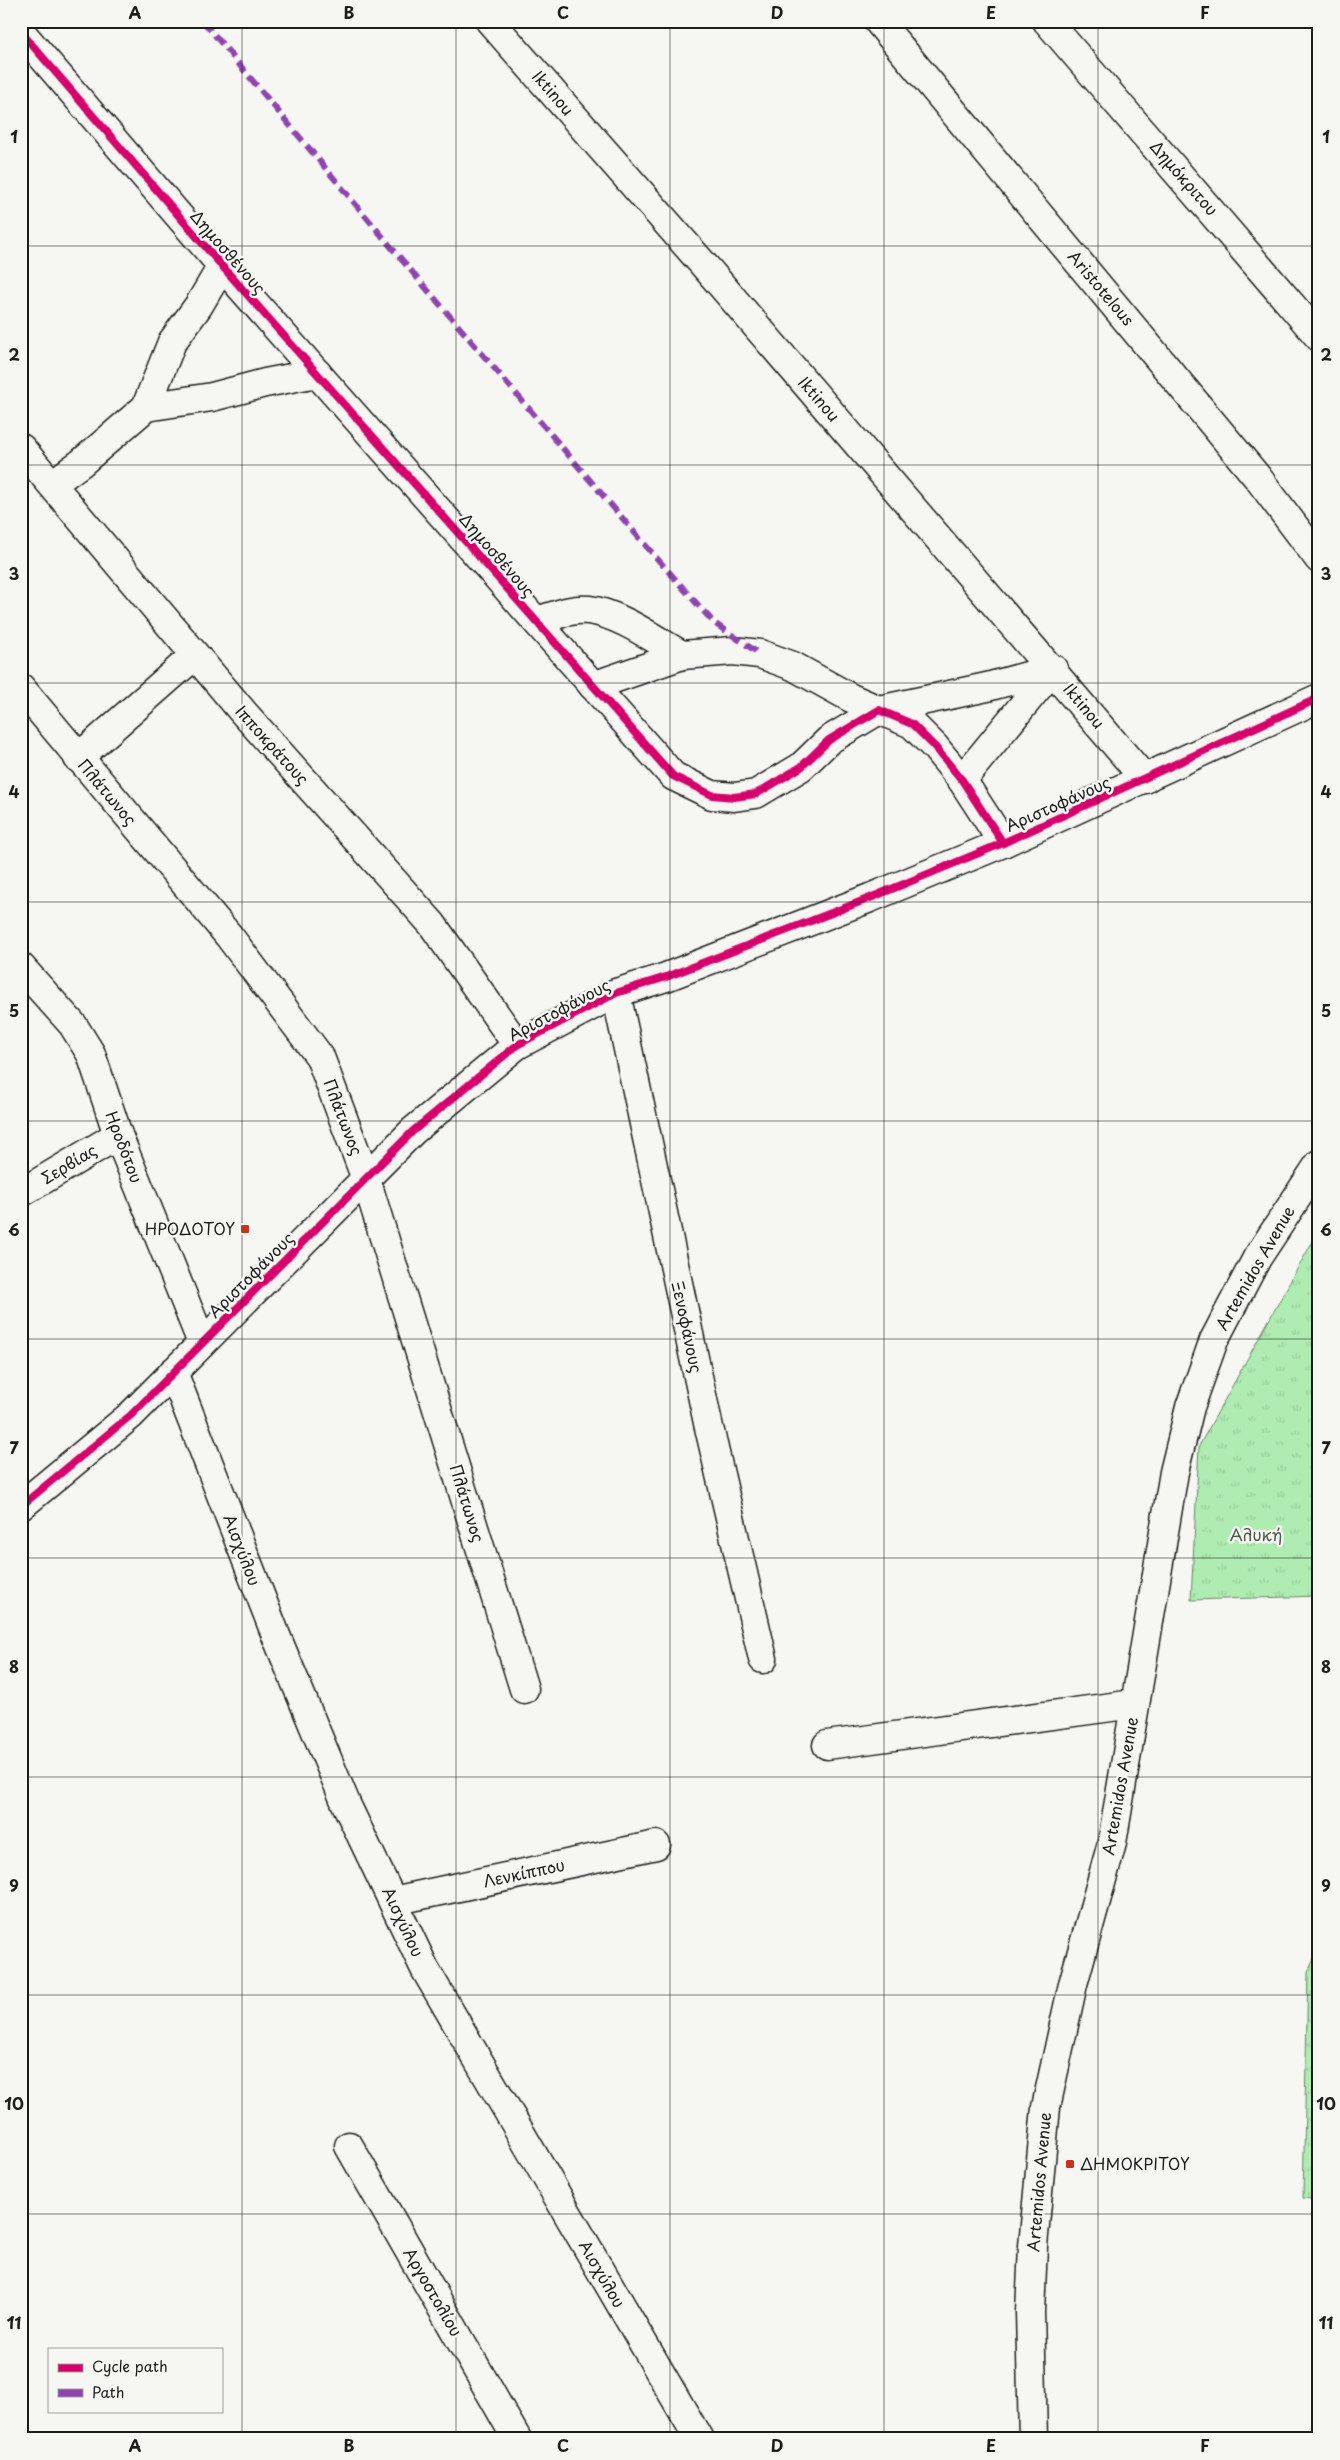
<svg xmlns="http://www.w3.org/2000/svg" width="1340" height="2460" font-family="'Playpen Sans',sans-serif">
<style>
.park{fill:url(#park-tufts);stroke:#668467}
.lines{fill:none;stroke-linecap:round;stroke-linejoin:round}
.street-casing{stroke:#1c1c1c;stroke-width:31}
.secondary-casing{stroke:#1c1c1c;stroke-width:31}
.street{stroke:#f6f6f2;stroke-width:28}
.secondary{stroke:#f6f6f2;stroke-width:28}
.quiet{stroke:#8e44ad;stroke-width:6;stroke-dasharray:12 6;stroke-linecap:butt}
.cycleway-casing{stroke:#f6f6f2;stroke-width:11}
.cycleway{stroke:#d6006c;stroke-width:8}
.grid{fill:none;stroke:#1c1c1c;stroke-width:1;stroke-opacity:0.55}
.poi-dot{fill:#c8321e;stroke:#f6f6f2;stroke-width:2}
.labels{text-anchor:middle;stroke-width:5;stroke-linejoin:round;paint-order:stroke}
.street-label{font-size:16px;fill:#1c1c1c;stroke:#f6f6f2}
.poi-label{font-size:16px;fill:#1c1c1c;stroke:#f6f6f2;text-anchor:end}
.park-label{font-size:16px;fill:#485a49;stroke:#f6f6f2}
.neatline{fill:none;stroke:#1c1c1c;stroke-width:2}
.grid-label{font-size:16px;text-anchor:middle;font-weight:bold;fill:#1c1c1c}
</style>
<defs>
<pattern id="park-tufts" width="24" height="20" patternUnits="userSpaceOnUse" patternTransform="scale(1.25)"><rect width="24" height="20" fill="#afecb2"/><path d="M3 7l-1-3M5 7V3M7 7l1-3M15 17l-1-3M17 17v-4M19 17l1-3" fill="none" stroke="#96ca98"/></pattern>
</defs>
<rect width="100%" height="100%" fill="#f6f6f2"/>
<filter id="ink" filterUnits="userSpaceOnUse"><feTurbulence type="fractalNoise" baseFrequency=".02" numOctaves="2"/><feDisplacementMap in="SourceGraphic" scale="10" xChannelSelector="R" yChannelSelector="G"/><feConvolveMatrix kernelMatrix="1 2 1 2 8 2 1 2 1" color-interpolation-filters="sRGB"/></filter>
<g filter="url(#ink)">
<g class="park">
<path d="M1319,1230V1596L1191,1600L1199,1446Z"/>
<path d="M1319,1948V2200L1303,2198L1308,1972Z"/>
</g>
<g class="lines">
<g class="street-casing">
<g id="street">
<path d="M490,21L710,272L1145,779"/>
<path d="M878,21L1258,478L1319,559"/>
<path d="M1047,21L1319,337"/>
<path d="M21,32L222,266L673,776L712,795L734,797L756,794L801,767L829,740L879,710L912,724L935,747L962,780L1003,843"/>
<path d="M146,407L172,342L199,305L222,266"/>
<path d="M21,448L243,712L432,924L517,1045"/>
<path d="M52,484L81,463L146,407L212,397L265,383L317,373"/>
<path d="M537,621C554,616 571,608 589,610C618,613 657,641 682,655"/>
<path d="M593,686L682,655L733,651L760,654L793,666L851,698L879,710L987,687L1053,669"/>
<path d="M21,688L229,936L320,1057L366,1179L524,1689"/>
<path d="M78,758L195,655"/>
<path d="M962,780L1053,669"/>
<path d="M21,967L73,1025L91,1054L118,1135L202,1343"/>
<path d="M616,993L708,1423L763,1659"/>
<path d="M21,1193L118,1135"/>
<path d="M173,1372L277,1638L347,1806L425,1969L699,2439"/>
<path d="M827,1745L1134,1704"/>
<path d="M393,1901L656,1845"/>
<path d="M349,2146L517,2439"/>
</g>
</g>
<g class="secondary-casing">
<g id="secondary">
<path d="M21,1506L131,1415L413,1131L517,1045L616,993L666,977L870,898L1003,843L1319,698"/>
<path d="M1033,2439L1030,2312L1033,2246L1046,2107L1073,1984L1112,1843L1174,1472L1190,1407L1214,1340L1257,1258L1319,1164"/>
</g>
</g>
<use href="#street" class="street"/>
<use href="#secondary" class="secondary"/>
<path class="quiet" d="M203,21L402,260L653,554L714,623L760,654"/>
<g class="cycleway-casing">
<g id="cycleway">
<path d="M21,32L222,266L673,776L712,795L734,797L756,794L801,767L829,740L879,710L912,724L935,747L962,780L1003,843"/>
<path d="M21,1506L131,1415L413,1131L517,1045L616,993L666,977L870,898L1003,843L1319,698"/>
</g>
</g>
<use href="#cycleway" class="cycleway"/>
</g>
</g>
<path class="grid" d="M242,21V2439M456,21V2439M670,21V2439M884,21V2439M1098,21V2439M21,246H1319M21,465H1319M21,683H1319M21,902H1319M21,1121H1319M21,1339H1319M21,1558H1319M21,1777H1319M21,1995H1319M21,2214H1319"/>
<g class="poi-dot">
<rect x="240" y="1224" width="10" height="10" rx="2.5"/>
<rect x="1065" y="2159" width="10" height="10" rx="2.5"/>
</g>
<g class="labels">
<g class="street-label">
<text transform="translate(553 93) rotate(49)" y="6">Iktinou</text>
<text transform="translate(1184 178) rotate(49)" y="6">Δημόκριτου</text>
<text transform="translate(228 252) rotate(49)" y="6">Δημοσθένους</text>
<text transform="translate(1101 288) rotate(50)" y="6">Aristotelous</text>
<text transform="translate(819 399) rotate(49)" y="6">Iktinou</text>
<text transform="translate(497 555) rotate(49)" y="6">Δημοσθένους</text>
<text transform="translate(1084 706) rotate(50)" y="6">Iktinou</text>
<text transform="translate(272 745) rotate(48)" y="6">Ιπποκράτους</text>
<text transform="translate(107 792) rotate(50)" y="6">Πλάτωνος</text>
<text transform="translate(1058 804) rotate(-24)" y="6">Αριστοφάνους</text>
<text transform="translate(559 1010) rotate(-28)" y="6">Αριστοφάνους</text>
<text transform="translate(343 1117) rotate(69)" y="6">Πλάτωνος</text>
<text transform="translate(124 1147) rotate(69)" y="6">Ηροδότου</text>
<text transform="translate(69 1164) rotate(-31)" y="6">Σερβίας</text>
<text transform="translate(1255 1268) rotate(-60)" y="6">Artemidos Avenue</text>
<text transform="translate(251 1275) rotate(-45)" y="6">Αριστοφάνους</text>
<text transform="translate(687 1327) rotate(78)" y="6">Ξενοφάνους</text>
<text transform="translate(467 1503) rotate(73)" y="6">Πλάτωνος</text>
<text transform="translate(242 1550) rotate(69)" y="6">Αισχύλου</text>
<text transform="translate(1120 1786) rotate(-80)" y="6">Artemidos Avenue</text>
<text transform="translate(524 1873) rotate(-12)" y="6">Λενκίππου</text>
<text transform="translate(403 1922) rotate(65)" y="6">Αισχύλου</text>
<text transform="translate(1039 2182) rotate(-85)" y="6">Artemidos Avenue</text>
<text transform="translate(602 2274) rotate(60)" y="6">Αισχύλου</text>
<text transform="translate(433 2292) rotate(60)" y="6">Αργοστολίου</text>
</g>
<g class="poi-label">
<text x="235" y="1235">ΗΡΟΔΟΤΟΥ</text>
<text x="1080" y="2170" text-anchor="start">ΔΗΜΟΚΡΙΤΟΥ</text>
</g>
<g class="park-label">
<text x="1256" y="1541">Αλυκή</text>
</g>
</g>
<rect width="1340" height="2460" fill="none" stroke="#f6f6f2" stroke-width="55"/>
<rect x="48" y="2348" width="175" height="65" fill="#f6f6f2" stroke="#9f9f9c"/>
<rect x="58" y="2364" width="25" height="8" fill="#d6006c" stroke="#9f9f9c"/>
<text x="92" y="2372" font-size="15" fill="#1c1c1c">Cycle path</text>
<rect x="58" y="2389" width="25" height="8" fill="#8e44ad" stroke="#9f9f9c"/>
<text x="92" y="2398" font-size="15" fill="#1c1c1c">Path</text>
<rect x="28" y="28" width="1284" height="2404" class="neatline"/>
<g class="grid-label">
<text x="135" y="19">A</text>
<text x="349" y="19">B</text>
<text x="563" y="19">C</text>
<text x="777" y="19">D</text>
<text x="991" y="19">E</text>
<text x="1205" y="19">F</text>
<text x="14" y="143">1</text>
<text x="1326" y="143">1</text>
<text x="14" y="361">2</text>
<text x="1326" y="361">2</text>
<text x="14" y="580">3</text>
<text x="1326" y="580">3</text>
<text x="14" y="798">4</text>
<text x="1326" y="798">4</text>
<text x="14" y="1017">5</text>
<text x="1326" y="1017">5</text>
<text x="14" y="1236">6</text>
<text x="1326" y="1236">6</text>
<text x="14" y="1454">7</text>
<text x="1326" y="1454">7</text>
<text x="14" y="1673">8</text>
<text x="1326" y="1673">8</text>
<text x="14" y="1892">9</text>
<text x="1326" y="1892">9</text>
<text x="14" y="2110">10</text>
<text x="1326" y="2110">10</text>
<text x="14" y="2329">11</text>
<text x="1326" y="2329">11</text>
<text x="135" y="2452">A</text>
<text x="349" y="2452">B</text>
<text x="563" y="2452">C</text>
<text x="777" y="2452">D</text>
<text x="991" y="2452">E</text>
<text x="1205" y="2452">F</text>
</g>
</svg>
